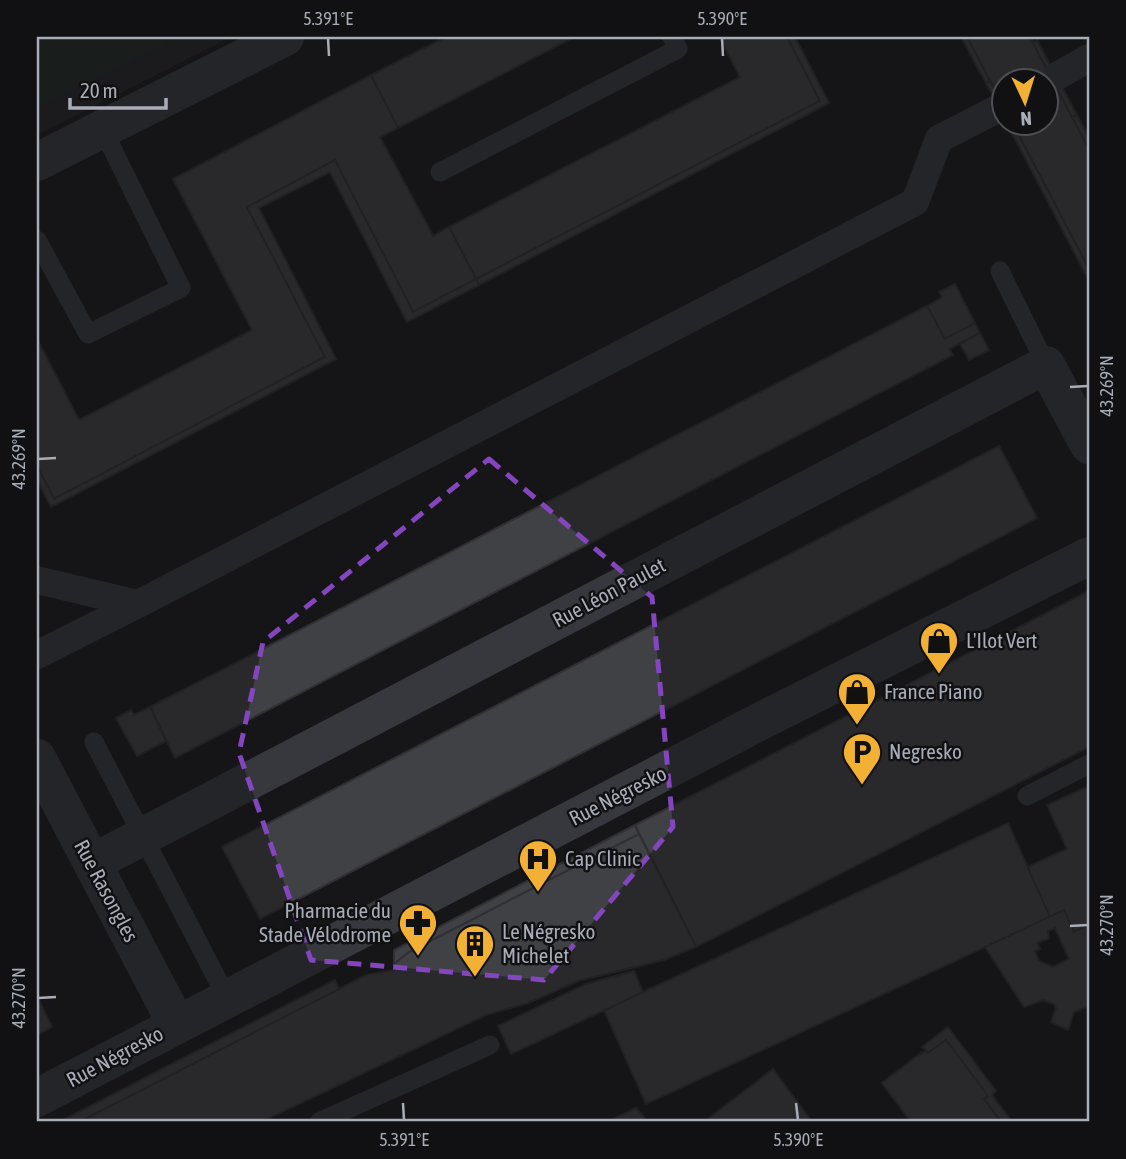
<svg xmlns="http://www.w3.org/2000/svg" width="1126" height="1159" font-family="'Asap Condensed',sans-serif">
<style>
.built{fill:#222225}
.green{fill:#1e261f}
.building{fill:#404145;stroke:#303034;stroke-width:2;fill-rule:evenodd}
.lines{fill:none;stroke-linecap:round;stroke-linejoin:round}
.service{stroke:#37383d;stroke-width:19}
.pedestrian{stroke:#37383d;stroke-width:28}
.minor{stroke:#37383d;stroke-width:38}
.marked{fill:none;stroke:#8446be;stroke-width:5;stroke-dasharray:14 9;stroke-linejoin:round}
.ticks{fill:none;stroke:#a8adb8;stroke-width:2.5}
.labels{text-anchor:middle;stroke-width:5;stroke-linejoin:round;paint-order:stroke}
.street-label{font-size:21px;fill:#a8adb8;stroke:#111113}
.poi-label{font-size:21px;fill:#a8adb8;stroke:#111113;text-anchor:start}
.neatline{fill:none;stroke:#a8adb8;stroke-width:2.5}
.ticks-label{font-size:18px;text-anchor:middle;fill:#a8adb8}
</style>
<rect width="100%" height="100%" fill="#161618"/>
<path class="built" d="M37,37H231L37,135Z"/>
<path class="green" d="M37,37H162L166,44L37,107Z"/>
<g class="building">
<path d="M446,37H574L398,128L371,75Z"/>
<path d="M719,37H787L820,101L476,279L449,227L740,77Z"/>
<path d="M787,37H795L829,103L479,285L476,279L820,101Z"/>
<path d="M961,37H967L990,81L986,83Z"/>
<path d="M967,37H1030L1052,78L1089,149V269L1012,122H1046V80H1004V106Z"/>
<path d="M1037,40L1077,115L1072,117L1033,43Z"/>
<path d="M371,75L398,128L380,137L433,236L449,227L476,279L413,312L335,160L247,207L325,357L54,499L37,466V339L79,420L252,330L173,179Z"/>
<path d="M990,81L1004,106V117L986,83Z"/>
<path d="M1077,115L1089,138V149L1072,117Z"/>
<path d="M1006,122H1012L1016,130L1012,133Z"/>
<path d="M1016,130L1089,269V281L1012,133Z"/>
<path d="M335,160L413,312L476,279L479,285L407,322L330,172L259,208L336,359L51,507L37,480V466L54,499L325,357L247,207Z"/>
<path d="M955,284L975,323L945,339L927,306L942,297L939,292Z"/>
<path d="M927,306L945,339L975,323L980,333L949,349L953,355L175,758L150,707Z"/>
<path d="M980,333L989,350L969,360L960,344Z"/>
<path d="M999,446L1037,518L260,919L222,847Z"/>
<path d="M1089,591V747L696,947L635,825Z"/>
<path d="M150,707L166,741L137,756L116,718L131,710L134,715Z"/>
<path d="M1089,786V925L1074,932L1064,910L1050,917L1027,867L1067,849L1047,805Z"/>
<path d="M1008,823L1050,917L646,1104L604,1010Z"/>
<path d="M635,825L639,834L409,952L394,964V950Z"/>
<path d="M639,834L696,947L664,960L578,981L528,1003L486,1015L261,1122H79L366,975L394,970V964L409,952Z"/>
<path d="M1064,910L1074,932L1089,925V1006L1074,1012L1068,1030L1051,1022L1056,1008L1054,1004L1043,1000L1024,1007L985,947ZM1055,928L1069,959L1053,967L1039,961L1035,951L1040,949L1037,943L1049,938L1048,931Z"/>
<path d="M634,971L643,992L511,1054L498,1026L586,984Z"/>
<path d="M335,980L339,989L79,1122H59Z"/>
<path d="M37,996L52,1027L37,1035Z"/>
<path d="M948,1027L996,1091L992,1095L1012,1122H1001L984,1099L988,1096L946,1040L928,1053L922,1047Z"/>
<path d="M946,1040L988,1096L984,1099L1001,1122H911L882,1083L921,1053V1054L926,1051L928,1053Z"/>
<path d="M773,1069L812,1122H704Z"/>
<path d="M636,1108L648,1122H616L613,1119Z"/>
</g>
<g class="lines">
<g class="service">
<path d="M440,172L678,49L672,37"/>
<path d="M37,240L88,334L181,288L103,130"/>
<path d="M1000,271L1046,365"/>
<path d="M94,742L227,998"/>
<path d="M1027,796L1089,764"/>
<path d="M319,1122L490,1045"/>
</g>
<g class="pedestrian">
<path d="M1057,76L1089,58"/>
<path d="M37,580L138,604"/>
<path d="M37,655L138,604L915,202L939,139L999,108"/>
</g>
<g class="minor">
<path d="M37,162L285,37"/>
<path d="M37,758L177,1025"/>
<path d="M92,863L1046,365L1089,445"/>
<path d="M37,1098L759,722L1089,556"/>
</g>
</g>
<path d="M0 0H1126V1159H0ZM489,459L652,597L673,827L544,980L311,960L239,753L263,642Z" fill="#161618" fill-opacity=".55" fill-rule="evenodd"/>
<path class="marked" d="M489,459L652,597L673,827L544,980L311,960L239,753L263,642Z"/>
<path class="ticks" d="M328,38L329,56M722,38L723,56M1070,387L1088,386M38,459L56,458M1070,926L1088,925M38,998L56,997M403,1103L404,1120M796,1103L798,1120"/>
<defs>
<g id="shop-pin" transform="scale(2.0125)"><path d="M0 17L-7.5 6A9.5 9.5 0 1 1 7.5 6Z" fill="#f2b134" stroke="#111113"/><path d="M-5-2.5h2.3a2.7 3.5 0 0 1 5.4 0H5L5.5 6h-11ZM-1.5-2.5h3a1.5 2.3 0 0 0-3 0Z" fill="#111"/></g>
<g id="parking-pin" transform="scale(2.0125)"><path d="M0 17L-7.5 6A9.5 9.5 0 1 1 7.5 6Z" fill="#f2b134" stroke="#111113"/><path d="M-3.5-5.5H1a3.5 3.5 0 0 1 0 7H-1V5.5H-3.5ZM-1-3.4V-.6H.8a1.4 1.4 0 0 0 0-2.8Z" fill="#111"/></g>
<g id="hospital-pin" transform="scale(2.0125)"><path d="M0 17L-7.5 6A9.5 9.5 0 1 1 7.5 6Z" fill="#f2b134" stroke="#111113"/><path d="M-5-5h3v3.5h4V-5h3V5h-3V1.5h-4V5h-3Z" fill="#111"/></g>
<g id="pharmacy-pin" transform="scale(2.0125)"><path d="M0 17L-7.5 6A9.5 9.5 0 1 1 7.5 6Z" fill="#f2b134" stroke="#111113"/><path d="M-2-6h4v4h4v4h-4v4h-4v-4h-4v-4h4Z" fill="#111"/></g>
<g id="building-pin" transform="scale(2.0125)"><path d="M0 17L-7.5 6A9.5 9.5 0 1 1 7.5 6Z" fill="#f2b134" stroke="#111113"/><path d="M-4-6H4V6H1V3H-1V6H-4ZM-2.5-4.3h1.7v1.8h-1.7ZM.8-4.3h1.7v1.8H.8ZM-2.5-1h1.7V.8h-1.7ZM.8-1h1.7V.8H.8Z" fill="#111"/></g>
</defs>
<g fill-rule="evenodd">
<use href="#shop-pin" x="939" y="641"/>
<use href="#shop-pin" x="857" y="692"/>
<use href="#parking-pin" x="862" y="752"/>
<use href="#hospital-pin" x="538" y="859"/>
<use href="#pharmacy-pin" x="418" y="923"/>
<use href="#building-pin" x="475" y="944"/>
</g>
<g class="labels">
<g class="street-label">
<text transform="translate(609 593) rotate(-28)" y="7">Rue Léon Paulet</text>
<text transform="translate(618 796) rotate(-27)" y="7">Rue Négresko</text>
<text transform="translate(106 891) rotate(62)" y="7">Rue Rasongles</text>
<text transform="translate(115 1057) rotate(-28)" y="7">Rue Négresko</text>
</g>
<g class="poi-label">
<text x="966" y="648">L'Ilot Vert</text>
<text x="884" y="699">France Piano</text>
<text x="889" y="759">Negresko</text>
<text x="565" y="866">Cap Clinic</text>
<text x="391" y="918" text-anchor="end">Pharmacie du<tspan x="391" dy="24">Stade Vélodrome</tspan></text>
<text x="502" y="939">Le Négresko<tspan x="502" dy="24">Michelet</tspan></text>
</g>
</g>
<rect width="1126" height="1159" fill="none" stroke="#111113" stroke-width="77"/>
<g transform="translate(1025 102) rotate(176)"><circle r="33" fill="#111113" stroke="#4d4f55" stroke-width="2"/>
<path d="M0-5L12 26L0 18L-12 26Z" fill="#f2b134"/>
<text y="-10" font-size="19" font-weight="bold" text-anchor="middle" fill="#a8adb8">N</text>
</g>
<path d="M70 98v10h96v-10" fill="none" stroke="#a8adb8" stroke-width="3.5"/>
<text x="80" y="98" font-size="21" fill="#a8adb8" stroke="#111113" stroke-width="5" paint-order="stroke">20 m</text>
<rect x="38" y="38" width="1050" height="1082" class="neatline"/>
<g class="ticks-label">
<text x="328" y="25">5.391°E</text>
<text x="722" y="25">5.390°E</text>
<text transform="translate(1107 386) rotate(-90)" y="6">43.269°N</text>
<text transform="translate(19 459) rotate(-90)" y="6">43.269°N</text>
<text transform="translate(1107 925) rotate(-90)" y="6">43.270°N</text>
<text transform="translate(19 998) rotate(-90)" y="6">43.270°N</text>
<text x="404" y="1146">5.391°E</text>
<text x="798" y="1146">5.390°E</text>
</g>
</svg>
